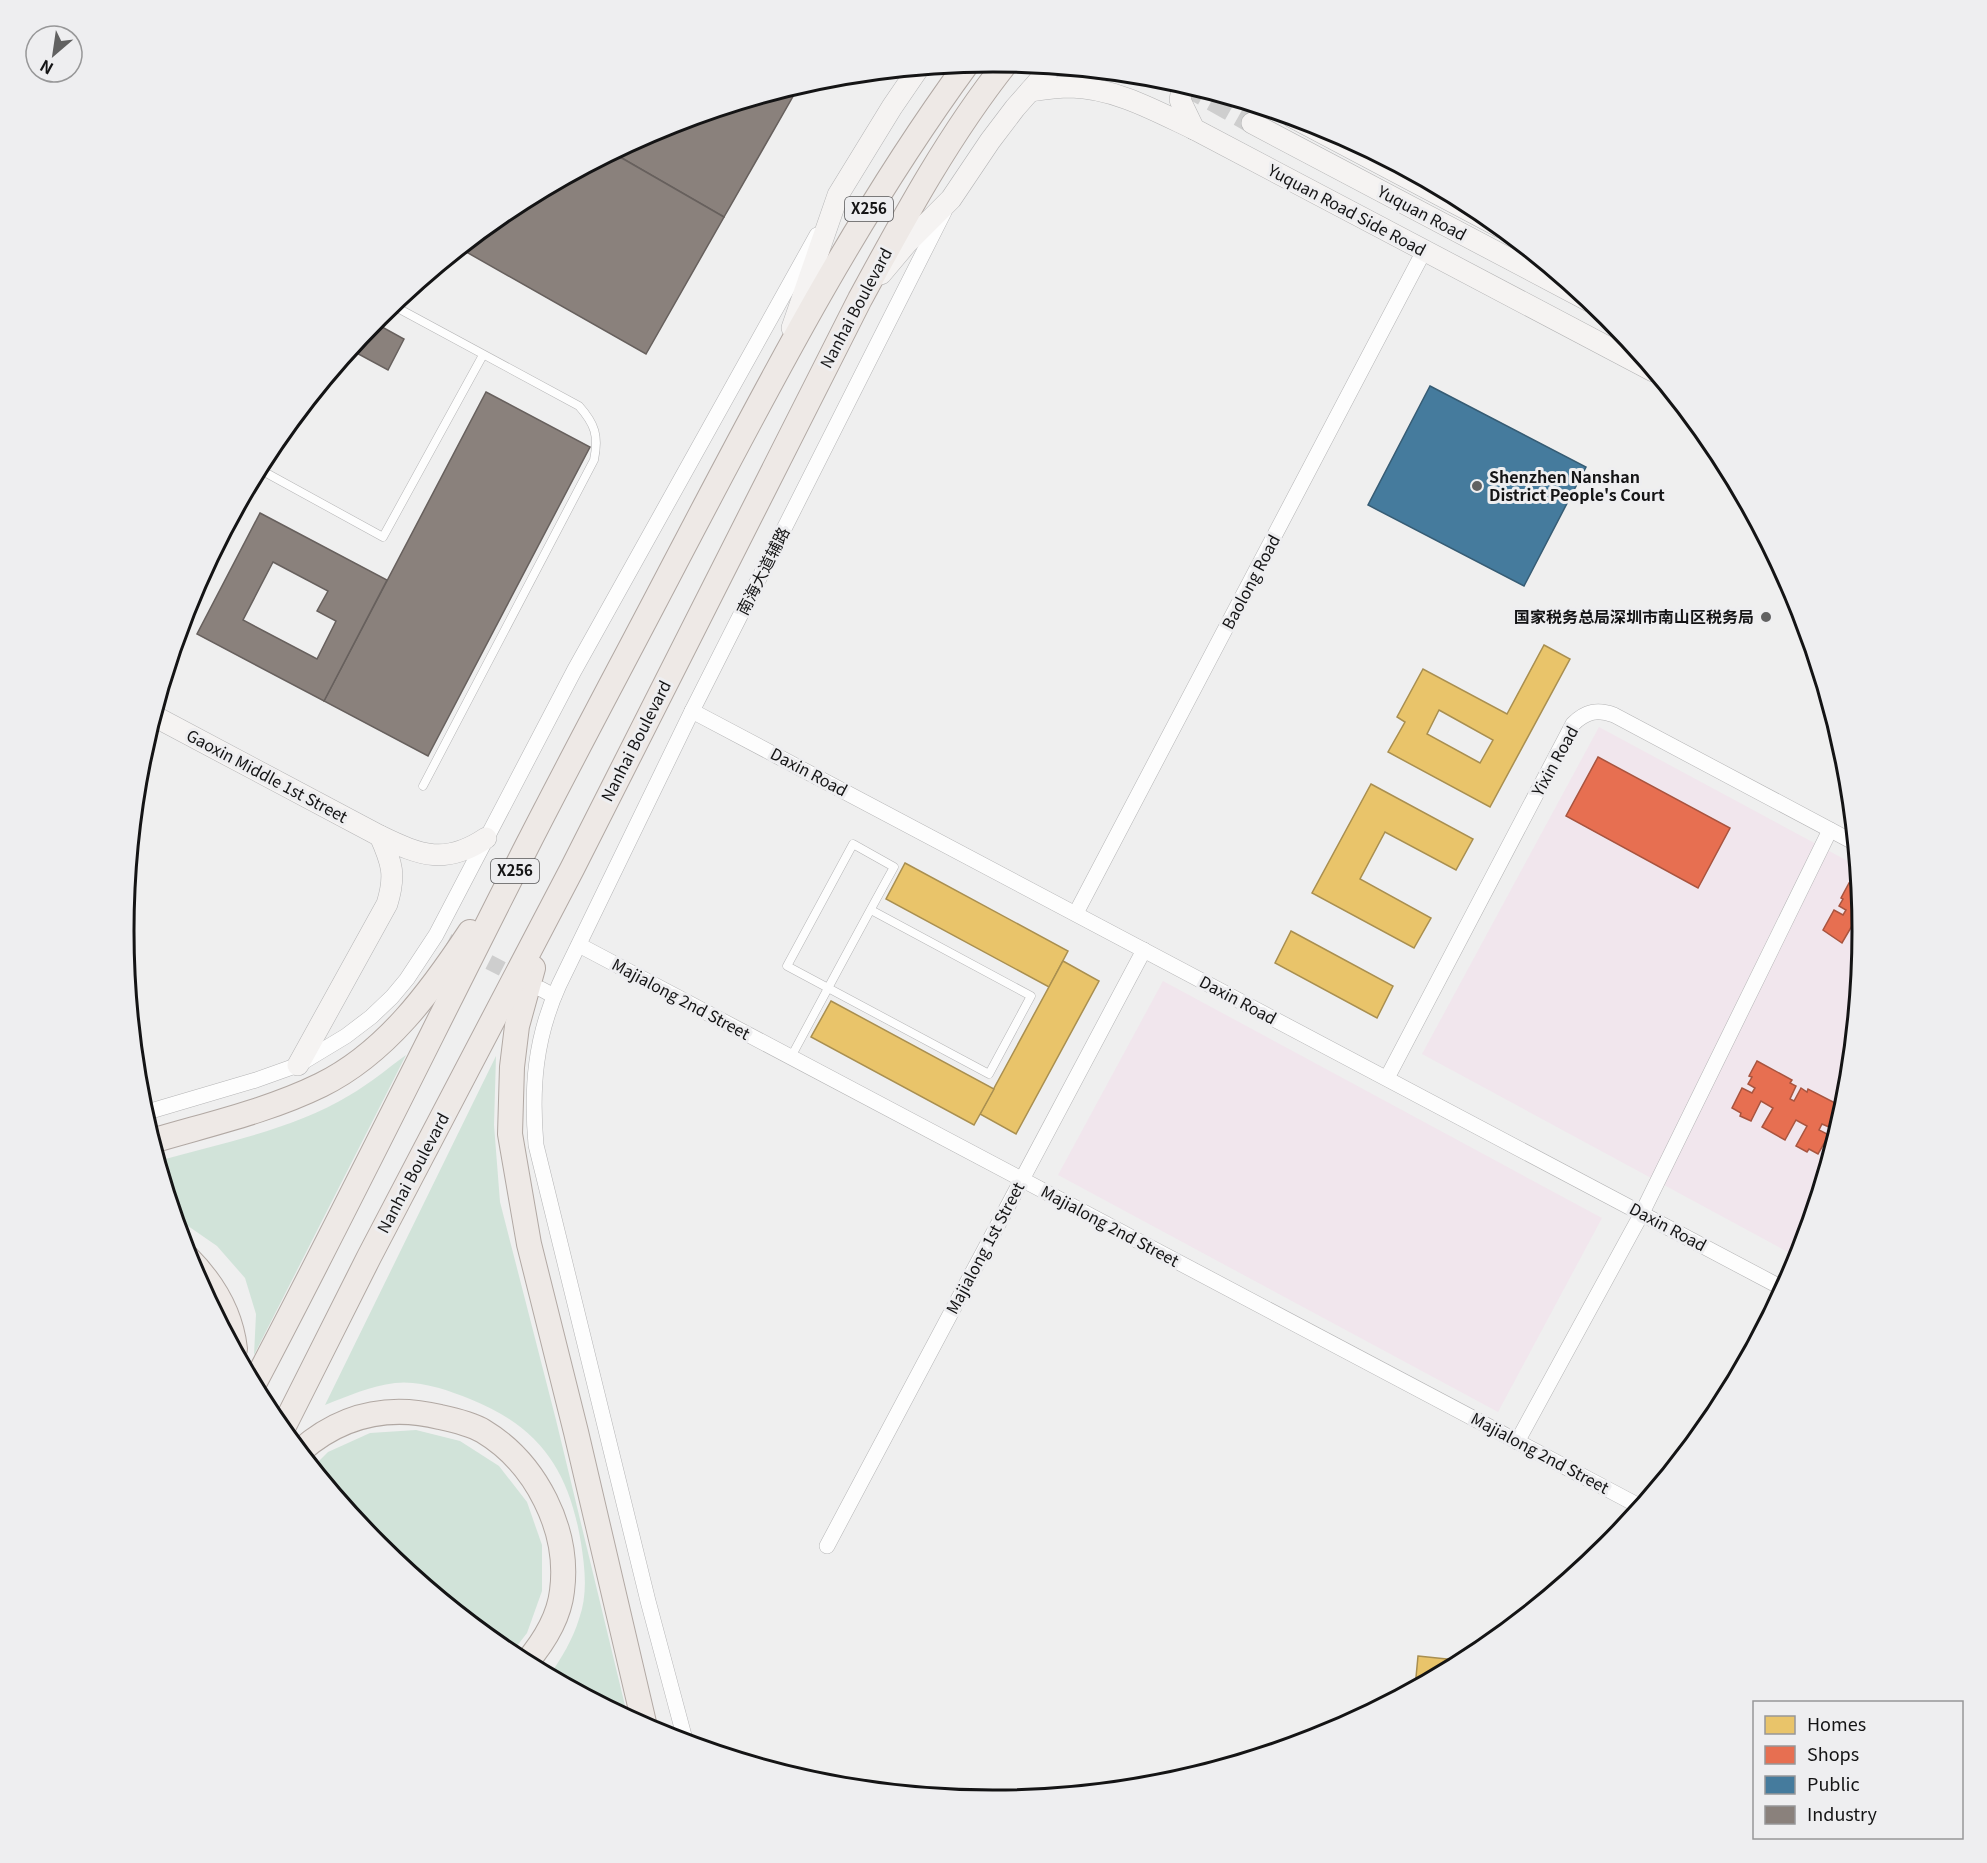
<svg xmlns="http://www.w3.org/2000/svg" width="1987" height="1863" font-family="Georgia,'Noto Sans SC',serif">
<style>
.commercial{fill:#f1e6ed}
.green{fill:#d1e3d9}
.homes{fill:#e9c46a;stroke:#a98f50;stroke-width:1.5;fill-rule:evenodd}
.shops{fill:#e76f51;stroke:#a8543f;stroke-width:1.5}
.public{fill:#457b9d;stroke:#365c74;stroke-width:1.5}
.industry{fill:#8a817c;stroke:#67605d;stroke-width:1.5;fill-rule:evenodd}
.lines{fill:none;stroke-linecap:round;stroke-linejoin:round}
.street-tunnel{stroke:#cecece;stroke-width:15;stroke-dasharray:15 8;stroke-linecap:butt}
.secondary-tunnel{stroke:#cecece;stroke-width:21;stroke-dasharray:21 10;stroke-linecap:butt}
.lane-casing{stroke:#b4b4b5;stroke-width:9}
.street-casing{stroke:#b4b4b5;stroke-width:16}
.secondary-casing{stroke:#b4b4b5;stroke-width:22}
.primary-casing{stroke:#b1a8a3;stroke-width:26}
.lane{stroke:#fdfdfd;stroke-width:8}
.street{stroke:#fdfdfd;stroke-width:15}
.secondary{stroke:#f5f3f2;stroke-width:21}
.primary{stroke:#eee9e6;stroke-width:24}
.poi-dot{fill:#616161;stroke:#eeeef0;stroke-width:2}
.labels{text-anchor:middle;stroke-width:6;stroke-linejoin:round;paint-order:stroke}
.shield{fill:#eeeef0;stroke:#555557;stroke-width:1.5}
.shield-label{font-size:15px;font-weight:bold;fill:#141415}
.street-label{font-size:16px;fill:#141415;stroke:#eeeef0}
.poi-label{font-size:16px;font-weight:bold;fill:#141415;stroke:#eeeef0;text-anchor:start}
.rim{fill:none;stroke:#141415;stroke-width:3}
</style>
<rect width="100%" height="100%" fill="#efefef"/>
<g class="commercial">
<path d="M1599,727L1857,866L1863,932L1847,1102L1799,1258L1422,1054Z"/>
<path d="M1163,981L1602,1218L1498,1412L1058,1175Z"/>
</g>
<g class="green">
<path d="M406,1055L254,1355L256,1314L245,1278L217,1246L175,1217L158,1161C222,1143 292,1130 350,1095C369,1084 387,1069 406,1055Z"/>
<path d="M496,1056L494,1125L500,1202L556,1420L628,1718L549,1676C561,1659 573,1639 579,1619C588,1594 585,1569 581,1543C569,1470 540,1427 470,1399C448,1390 419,1380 395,1383C370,1386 348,1396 325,1405Z"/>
<path d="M416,1430L460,1441L499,1466L527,1502L542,1545V1591L527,1633L510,1655L378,1546L313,1467L328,1452L370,1433Z"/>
</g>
<g class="homes">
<path d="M1544,645L1570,659L1490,807L1388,752L1405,722L1397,717L1423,669L1507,714ZM1439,710L1493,740L1480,763L1427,734Z"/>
<path d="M1371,784L1473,839L1456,870L1385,832L1360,879L1431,918L1414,948L1312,893Z"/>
<path d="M905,863L1068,951L1049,987L886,899Z"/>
<path d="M1291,931L1393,986L1377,1018L1275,963Z"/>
<path d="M1063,961L1099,981L1016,1134L980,1114Z"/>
<path d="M831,1001L994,1089L974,1125L811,1037Z"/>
<path d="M1418,1656L1466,1661L1415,1688Z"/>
</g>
<g class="shops">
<path d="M1598,757L1730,828L1698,888L1566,816Z"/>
<path d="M1849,883L1859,889L1863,929L1853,924L1842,943L1823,930L1834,910L1843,915L1846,910L1839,906L1843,899L1841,898Z"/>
<path d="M1863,931V932L1861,954L1854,949Z"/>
<path d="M1757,1061L1792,1080L1790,1083L1796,1086L1790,1099L1794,1101L1801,1088L1807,1092L1808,1089L1843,1107L1835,1122L1833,1121L1829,1127L1822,1124L1819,1130L1829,1135L1818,1154L1809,1149L1807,1152L1796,1146L1807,1126L1796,1120L1785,1140L1762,1127L1773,1108L1761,1101L1751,1121L1740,1116L1741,1113L1732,1108L1742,1088L1752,1093L1755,1088L1748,1084L1752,1077L1749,1076Z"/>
</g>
<path class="public" d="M1430,386L1586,467L1524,586L1368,505Z"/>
<g class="industry">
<path d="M799,86L724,217L613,153L661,128Z"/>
<path d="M613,153L724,217L646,354L461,249L510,208Z"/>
<path d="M373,322L404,339L388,370L351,350Z"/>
<path d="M486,392L590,447L428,756L324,701Z"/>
<path d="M260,513L387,580L324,701L197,634ZM273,562L328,591L317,611L336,621L317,659L243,620Z"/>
</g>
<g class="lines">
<path class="street-tunnel" d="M448,941L522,979"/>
<path class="secondary-tunnel" d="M1185,85L1252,123"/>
<g class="lane-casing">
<g id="lane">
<path d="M392,305L579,406C595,424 599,436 594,460L423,786"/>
<path d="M259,469L383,537L483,355"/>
<path d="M791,1057C825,994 859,930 894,867L853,844L787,966L989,1074L1031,996L871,910"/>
</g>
</g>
<g class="street-casing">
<g id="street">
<path d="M692,711L1784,1289"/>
<path d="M1076,913L1424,251"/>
<path d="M579,945L1641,1507"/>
<path d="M541,989L554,996"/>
<path d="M1387,1078L1573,724C1586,711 1598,709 1614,715L1855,843"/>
<path d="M144,1113L256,1080L298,1065L346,1036L371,1017L392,997L407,979L436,935L574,671L817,235"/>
<path d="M1517,1442L1642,1213L1830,830"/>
<path d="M827,1546L1144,950"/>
<path d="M686,1743L648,1601L536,1145C531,1088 535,1038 559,985L692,711L944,212"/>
</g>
</g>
<g class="secondary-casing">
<g id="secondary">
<path d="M1183,84L1180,100L1194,129"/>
<path d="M1030,91C1043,89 1058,87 1071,87C1115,88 1156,111 1194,129L1653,371"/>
<path d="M1292,117L1500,227"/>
<path d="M1252,123L1591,302"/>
<path d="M881,274L907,243L951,199L990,141L1015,108L1051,67"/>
<path d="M792,328L838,195L892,107L918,69"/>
<path d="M154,716L380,836C421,856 446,865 486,838"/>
<path d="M298,1065L387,904C396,875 392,863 380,836"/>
</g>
</g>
<g class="primary-casing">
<g id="primary">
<path d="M533,968L517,1026L512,1067L510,1134L529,1244L576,1432L645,1727"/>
<path d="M152,1141C209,1124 268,1111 321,1085C386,1053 431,991 470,932"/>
<path d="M187,1257C212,1282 231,1313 235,1349"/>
<path d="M254,1384C348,1206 436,1025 527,846C575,752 625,659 674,565C764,394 852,221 967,64"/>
<path d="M282,1430L369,1257L572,869L860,299C904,218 948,136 1006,63"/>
<path d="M300,1451C341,1415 387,1404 440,1417C454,1420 471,1424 483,1431C536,1463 570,1530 562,1591C559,1618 543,1643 526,1663"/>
</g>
</g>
<use href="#lane" class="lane"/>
<use href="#street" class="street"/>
<use href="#secondary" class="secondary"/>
<use href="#primary" class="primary"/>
</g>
<g class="poi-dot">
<circle cx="1477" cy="486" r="6"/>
<circle cx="1766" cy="617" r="6"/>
</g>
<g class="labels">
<g class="shield">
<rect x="845" y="197" width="48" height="24" rx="4.5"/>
<rect x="491" y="859" width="48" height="24" rx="4.5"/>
</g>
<g class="shield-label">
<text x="869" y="214">X256</text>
<text x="515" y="876">X256</text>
</g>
<g class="street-label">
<text transform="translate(1347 210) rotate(28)" y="6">Yuquan Road Side Road</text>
<text transform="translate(1422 213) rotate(28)" y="6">Yuquan Road</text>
<text transform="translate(856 308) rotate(-62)" y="6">Nanhai Boulevard</text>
<text transform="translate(763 571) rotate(-63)" y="6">南海大道辅路</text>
<text transform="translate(1251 582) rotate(-62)" y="6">Baolong Road</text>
<text transform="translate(636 741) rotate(-63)" y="6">Nanhai Boulevard</text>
<text transform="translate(1555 761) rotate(-61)" y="6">Yixin Road</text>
<text transform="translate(809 772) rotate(28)" y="6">Daxin Road</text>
<text transform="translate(267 776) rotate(28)" y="6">Gaoxin Middle 1st Street</text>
<text transform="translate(681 999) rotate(28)" y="6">Majialong 2nd Street</text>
<text transform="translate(1238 1000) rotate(28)" y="6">Daxin Road</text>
<text transform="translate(413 1173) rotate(-62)" y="6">Nanhai Boulevard</text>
<text transform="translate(1110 1226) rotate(28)" y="6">Majialong 2nd Street</text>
<text transform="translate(1668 1227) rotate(28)" y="6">Daxin Road</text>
<text transform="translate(985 1248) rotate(-62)" y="6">Majialong 1st Street</text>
<text transform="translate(1540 1453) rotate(28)" y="6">Majialong 2nd Street</text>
</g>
<g class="poi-label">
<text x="1489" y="483">Shenzhen Nanshan<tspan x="1489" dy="18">District People's Court</tspan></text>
<text x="1754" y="623" text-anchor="end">国家税务总局深圳市南山区税务局</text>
</g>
</g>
<path d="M0 0H1987V1863H0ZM134 931a859 859 0 1 1 1718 0a859 859 0 1 1-1718 0Z" fill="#eeeef0" fill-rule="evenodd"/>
<path class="rim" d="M134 931a859 859 0 1 1 1718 0a859 859 0 1 1-1718 0Z"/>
<rect x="1753" y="1701" width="210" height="138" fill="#eeeef0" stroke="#979798" stroke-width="1.5"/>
<rect x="1765" y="1716" width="30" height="18" fill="#e9c46a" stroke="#979798" stroke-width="1.5"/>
<text x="1807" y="1731" font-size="18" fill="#141415">Homes</text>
<rect x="1765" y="1746" width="30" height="18" fill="#e76f51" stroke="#979798" stroke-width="1.5"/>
<text x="1807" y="1761" font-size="18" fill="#141415">Shops</text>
<rect x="1765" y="1776" width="30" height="18" fill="#457b9d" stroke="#979798" stroke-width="1.5"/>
<text x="1807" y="1791" font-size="18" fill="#141415">Public</text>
<rect x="1765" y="1806" width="30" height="18" fill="#8a817c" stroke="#979798" stroke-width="1.5"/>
<text x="1807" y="1821" font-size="18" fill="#141415">Industry</text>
<g transform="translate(54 54) rotate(209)"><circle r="28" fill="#eeeef0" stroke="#979798" stroke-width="1.5"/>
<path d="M0-4.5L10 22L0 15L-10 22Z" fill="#616161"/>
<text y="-9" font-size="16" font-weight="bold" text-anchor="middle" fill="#141415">N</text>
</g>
</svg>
